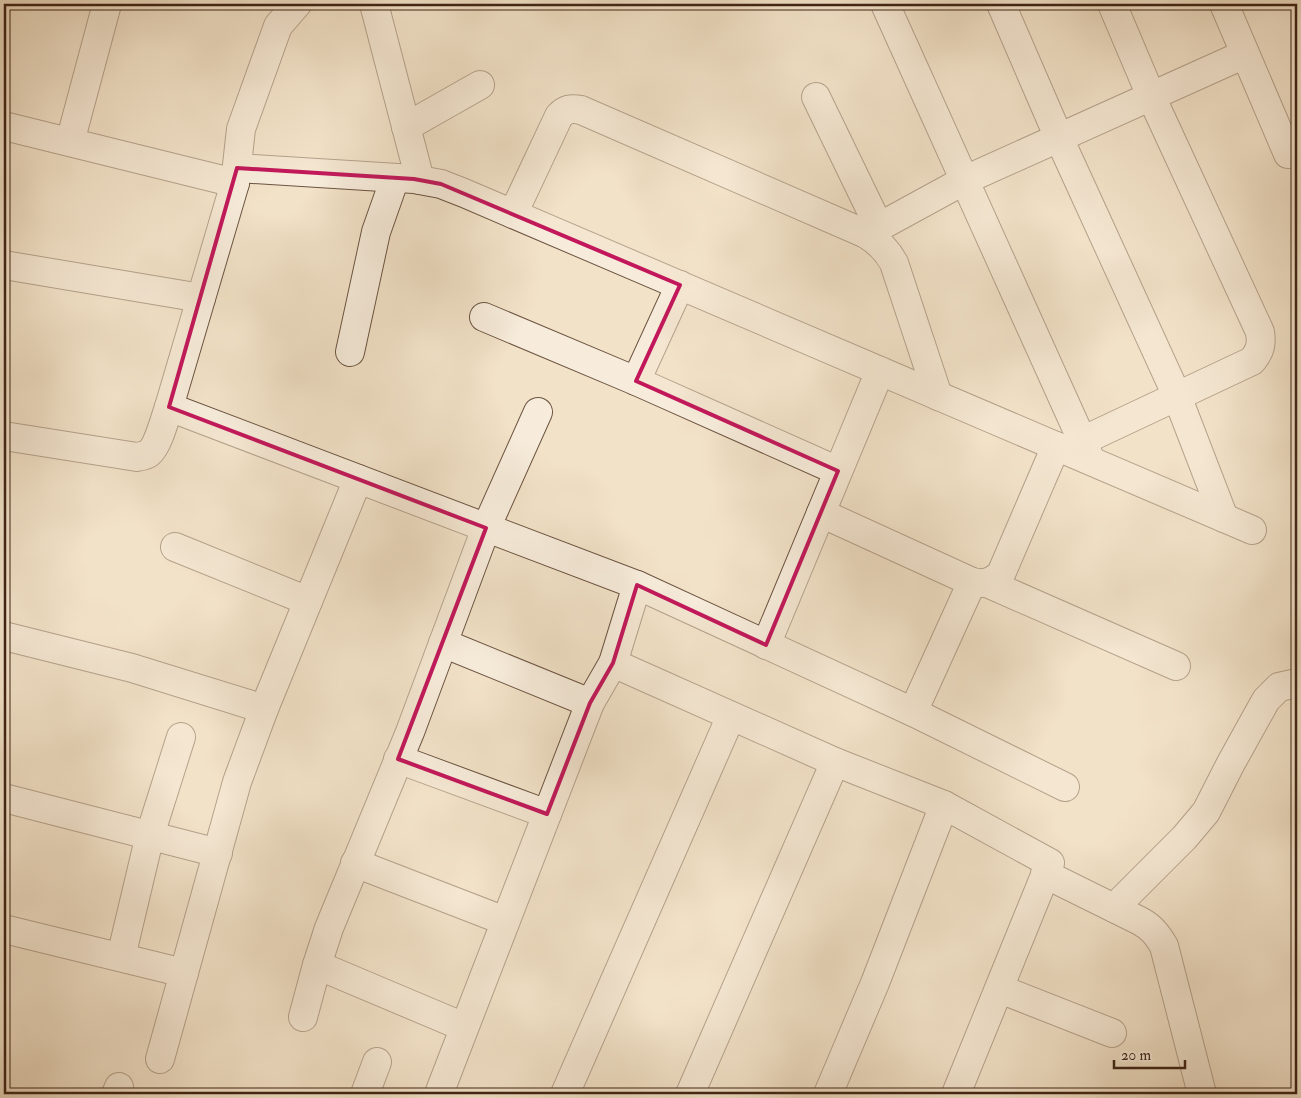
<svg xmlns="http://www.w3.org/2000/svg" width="1301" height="1098" font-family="'IM FELL Double Pica',serif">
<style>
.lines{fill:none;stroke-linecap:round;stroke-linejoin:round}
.minor-casing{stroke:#6c5442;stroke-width:30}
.minor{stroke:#f7ecdb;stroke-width:28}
.marked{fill:none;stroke:#c2185b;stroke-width:4;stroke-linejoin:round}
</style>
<rect width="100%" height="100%" fill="#f2e2c8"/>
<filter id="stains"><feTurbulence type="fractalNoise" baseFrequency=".004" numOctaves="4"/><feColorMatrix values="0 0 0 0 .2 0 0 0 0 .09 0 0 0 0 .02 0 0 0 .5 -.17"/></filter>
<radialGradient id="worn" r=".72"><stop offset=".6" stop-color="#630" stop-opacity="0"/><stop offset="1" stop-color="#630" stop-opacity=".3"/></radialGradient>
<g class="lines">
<g class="minor-casing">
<g id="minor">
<path d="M374,4L420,180"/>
<path d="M885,4L1089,456"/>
<path d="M1001,4L1059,138L1177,396L1224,518"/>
<path d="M1224,4L1288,154"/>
<path d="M816,97L879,227"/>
<path d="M4,126L235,183L241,129L278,26L297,4"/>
<path d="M406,127L480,85"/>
<path d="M70,142L107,4"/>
<path d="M237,168L414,179L441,184L464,193L1252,530"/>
<path d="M235,183L169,407L637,585L613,663L590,703L440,1091L444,1094"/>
<path d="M513,214L559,116C566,109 571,108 581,110L866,234C879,242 887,250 894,263L938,396"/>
<path d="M866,234L965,180L1245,54"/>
<path d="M4,265L201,298"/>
<path d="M484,317L636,381L838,471"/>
<path d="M350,352L376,232L395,178"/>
<path d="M636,381L680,285"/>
<path d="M4,436L137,457C141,456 145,456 149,453C158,446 165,418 169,407"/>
<path d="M1082,441L1252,361C1260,351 1262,345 1260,332L1151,96L1112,4"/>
<path d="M821,513L972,582C985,585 992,582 1001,574L1056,446"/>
<path d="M175,547L308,601"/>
<path d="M987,583L1176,666"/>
<path d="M637,585L913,712L1065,787"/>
<path d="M4,636L132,668L264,709L237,782L160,1059"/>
<path d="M443,643L590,703"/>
<path d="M766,645L880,371"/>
<path d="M613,663L835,762L944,805L1050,863L956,1094"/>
<path d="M264,709L358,479"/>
<path d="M913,712L972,582"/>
<path d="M398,759L547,814"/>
<path d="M4,798L218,853"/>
<path d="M355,863L505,921"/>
<path d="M1045,874L1140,921C1151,927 1157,934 1164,946L1202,1094"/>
<path d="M1114,908L1184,838L1206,812L1231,763L1266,700L1279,687L1297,683"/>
<path d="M4,929L184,973"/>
<path d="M121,957L150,835L181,737"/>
<path d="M317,965L464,1027"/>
<path d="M1000,989L1112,1033"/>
<path d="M303,1017L317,965L329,928L410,732L486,528L538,412"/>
<path d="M116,1094L119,1087"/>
<path d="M365,1094L377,1062"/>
<path d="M565,1094L731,716"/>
<path d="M690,1094L835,762"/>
<path d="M828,1094L875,983L944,805"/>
</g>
</g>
<use href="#minor" class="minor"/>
</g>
<path d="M0 0H1301V1098H0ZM237,168L414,179L441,184L680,285L636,381L838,471L766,645L637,585L613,663L590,703L547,814L398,759L486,528L169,407Z" fill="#f2e2c8" fill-opacity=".55" fill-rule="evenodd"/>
<path class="marked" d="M237,168L414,179L441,184L680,285L636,381L838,471L766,645L637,585L613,663L590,703L547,814L398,759L486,528L169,407Z"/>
<rect width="1301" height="1098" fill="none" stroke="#f2e2c8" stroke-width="20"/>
<rect x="5" y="5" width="1291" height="1088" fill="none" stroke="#3f2415" stroke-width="2.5"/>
<rect x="10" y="10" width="1281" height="1078" fill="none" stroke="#3f2415"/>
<path d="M1114 1060v8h71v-8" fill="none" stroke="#3f2415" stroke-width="2.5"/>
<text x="1121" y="1060" font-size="15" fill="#3f2415" stroke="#f7ecdb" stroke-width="4" paint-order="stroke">20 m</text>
<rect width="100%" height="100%" filter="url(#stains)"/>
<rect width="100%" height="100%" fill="url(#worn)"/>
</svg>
